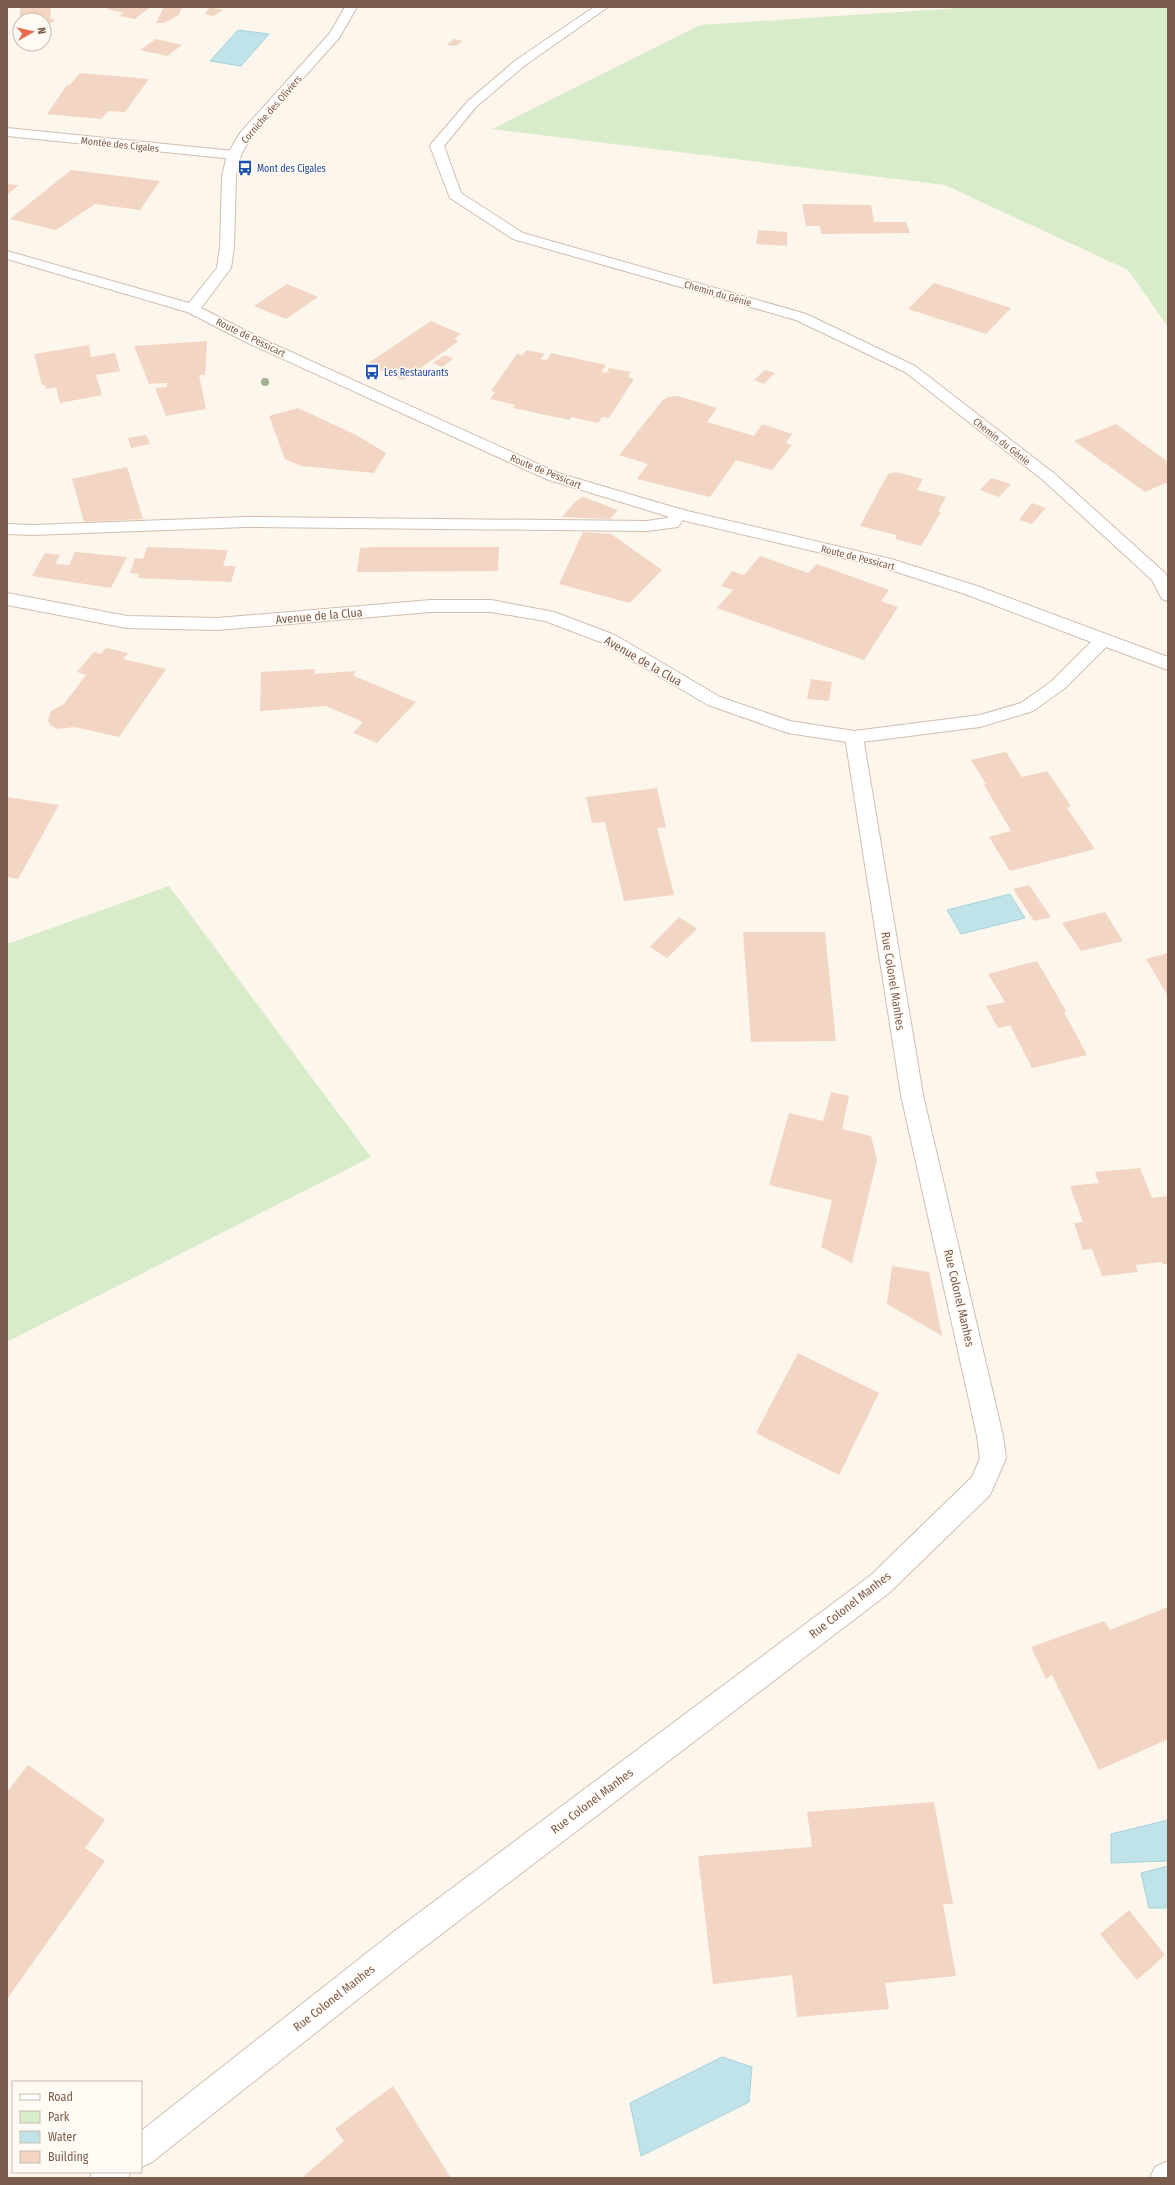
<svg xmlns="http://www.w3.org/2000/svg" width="1175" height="2185" font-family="'Fira Sans Condensed',sans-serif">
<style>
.green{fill:#d8ecc9}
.water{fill:#bfe3e8;stroke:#a5d3da}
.building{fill:#f3d5c3}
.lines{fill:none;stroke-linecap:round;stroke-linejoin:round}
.service-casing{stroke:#d1beb0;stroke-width:2}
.minor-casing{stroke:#d1beb0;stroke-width:2}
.tertiary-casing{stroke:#d1beb0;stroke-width:2}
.service{fill:#fff;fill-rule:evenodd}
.minor{fill:#fff;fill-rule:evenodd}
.tertiary{fill:#fff;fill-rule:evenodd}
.tree{fill:#a0b28e}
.labels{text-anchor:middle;stroke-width:3;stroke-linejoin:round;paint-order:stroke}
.far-street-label{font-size:10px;fill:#7a5c4d;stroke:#fffaf3}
.far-transit-label{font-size:10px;fill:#164399;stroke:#fffaf3;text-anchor:start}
.street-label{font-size:12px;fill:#7a5c4d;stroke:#fffaf3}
</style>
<rect width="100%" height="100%" fill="#fdf6ec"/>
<g class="green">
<path d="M975,7H1168V327L1128,270L945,185L492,129L700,25Z"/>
<path d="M169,886L371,1157L7,1342V944Z"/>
</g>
<g class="water">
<path d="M238,30L269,34L241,66L210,61Z"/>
<path d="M1010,894L1025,918L961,934L947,910Z"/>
<path d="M1168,1820V1861L1111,1863V1834Z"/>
<path d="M1168,1866V1908H1149L1141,1873Z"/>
<path d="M722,2057L752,2067L749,2102L641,2156L630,2103Z"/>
</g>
<g class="building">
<path d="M20,7H51L50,19H54V21L44,27V20H20Z"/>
<path d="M110,7H144L149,8L135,19L119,16L124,13L107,9Z"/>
<path d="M164,7H182L179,15L164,23H156Z"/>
<path d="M210,7L223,10L213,16L205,14Z"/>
<path d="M156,39L182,45L167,56L140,50Z"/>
<path d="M454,39L463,41L455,46L447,45Z"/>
<path d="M80,73L149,79L125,112L108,111L101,119L47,114L67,85H70Z"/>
<path d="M71,170L160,181L140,210L95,204L56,230L10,219Z"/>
<path d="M7,184L19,185L7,195Z"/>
<path d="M802,204L871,205L874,222H906L910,233L821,234L820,226H806Z"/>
<path d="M758,230L787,232V246L756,244Z"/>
<path d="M934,283L1011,308L986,334L908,309Z"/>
<path d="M287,284L318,297L286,319L254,306Z"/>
<path d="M431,321L461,334L454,339L459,341L403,380L367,364Z"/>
<path d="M207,341L205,375H199L206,409L166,416L155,388L167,387V383L149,384L134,346Z"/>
<path d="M89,345L91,357L115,353L120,371L96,375L102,395L60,403L56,387L46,389L45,385H42L34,354Z"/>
<path d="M527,350L545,354L540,359L547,360L551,353L606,365L601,372L607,373L609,368L631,372L628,377L634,379L609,418L602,417L598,423L571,417L570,420L513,408L515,405L490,399L495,392L491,391L517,354L522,355Z"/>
<path d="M445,355L453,359L442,367L433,363Z"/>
<path d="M765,370L775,373L764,384L754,380Z"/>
<path d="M678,396L717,408L707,422L754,436L762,424L792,434L786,443L792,445L772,470L736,460L710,497L637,479L648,464L619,455L662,401L668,397Z"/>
<path d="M298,408L356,435L386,453L374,473L301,466L285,459L269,416Z"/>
<path d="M1116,424L1168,462V482L1145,492L1074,441Z"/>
<path d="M146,435L150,444L131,448L128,438Z"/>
<path d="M127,467L143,519L84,522L72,479Z"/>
<path d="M896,472L923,479L917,490L946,497L938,511L941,512L921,546L895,539L897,535L860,526L888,474Z"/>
<path d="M991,478L1011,484L999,497L980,490Z"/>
<path d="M583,497L618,510L610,519L562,517L576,501Z"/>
<path d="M1032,503L1046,508L1032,524L1019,520Z"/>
<path d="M583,532L611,534L662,570L630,603L559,584Z"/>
<path d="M147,547L228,550L223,566H236L231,582L138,578L139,574L130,573L135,558L143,559Z"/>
<path d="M373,547H499L498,571L357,572L360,548Z"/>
<path d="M75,552L127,557L111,588L32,576L45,553L60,555L55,564L69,565Z"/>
<path d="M760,556L808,573L817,564L889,590L881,601L898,607L864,660L717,608L733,590L721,586L732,571L744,575Z"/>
<path d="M106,648L128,653L123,659L166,669L119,737L75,727L57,729L50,725L48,720L51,711L64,704L86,675L77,672L94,652L101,654Z"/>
<path d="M315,669L314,674L355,671L354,676L416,702L377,743L353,733L363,722L326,706L260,711L261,672Z"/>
<path d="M811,679L832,682L829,701L807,699Z"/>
<path d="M1006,752L1022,777L1047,771L1071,806L1067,808L1095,849L1010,871L989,837L1011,831L984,785L986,784L971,760Z"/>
<path d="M657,788L666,827L657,828L674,895L624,901L605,822L592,823L586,797Z"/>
<path d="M7,797L59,805L18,879L7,877Z"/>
<path d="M1029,885L1051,917L1034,921L1013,889Z"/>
<path d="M1105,912L1123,941L1081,951L1062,923Z"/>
<path d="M679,917L697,929L667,958L650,947Z"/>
<path d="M743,932H825L836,1041L751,1042Z"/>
<path d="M1168,953V996L1146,959Z"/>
<path d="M1037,961L1066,1011L1064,1012L1087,1055L1032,1068L1010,1025L998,1028L986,1006L1005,1002L988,974Z"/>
<path d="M831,1092L849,1096L842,1129L871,1136L877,1160L852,1263L821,1247L832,1200L769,1185L789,1113L823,1121Z"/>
<path d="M1140,1168L1152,1198L1168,1196V1264H1163L1162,1262L1135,1265L1138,1272L1102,1276L1092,1249L1083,1250L1074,1223L1083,1222L1070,1186L1099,1183L1095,1172Z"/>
<path d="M892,1266L929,1272L942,1336L887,1304Z"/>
<path d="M798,1353L879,1393L839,1475L756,1433Z"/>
<path d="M1168,1607V1739L1099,1770L1052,1675L1046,1679L1031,1647L1104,1621L1110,1630Z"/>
<path d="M28,1765L105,1820L85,1848L105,1861L7,1999V1792Z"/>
<path d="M934,1802L953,1904H943L956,1976L885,1983L889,2009L797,2017L792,1975L713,1984L698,1856L812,1847L807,1812Z"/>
<path d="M1129,1910L1165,1955L1137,1980L1100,1934Z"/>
<path d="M393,2086L451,2178H302L344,2141L335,2129Z"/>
</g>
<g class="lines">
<g class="service-casing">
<path id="service" d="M679,509L685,510L687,514L678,527L647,531L246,527L33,535L7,534V524L33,525L246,517L647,521L667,518L673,510Z"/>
</g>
<g class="minor-casing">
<g id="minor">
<path d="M594,7H608L524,66L476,107L444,146L461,193L523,233L806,314L915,366L1055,474L1165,573L1168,578V601L1162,599L1152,580L1043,480L905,372L796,320L513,239L450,198L430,146L432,143L468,101L516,60Z"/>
<path d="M7,128L234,151L241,155L234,159L7,136Z"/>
<path d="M854,731L861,732L863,737L923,1095L1003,1436L1006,1458L990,1495L889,1593L414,1955L152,2162L141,2167V2131L392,1933L871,1575L972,1477L980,1458L977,1436L901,1095L845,737L847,732Z"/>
<path d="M1168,2161V2178H1150L1155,2167Z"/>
<path d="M92,2172H130L128,2178H90Z"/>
</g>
</g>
<g class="tertiary-casing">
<path id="tertiary" d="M345,7H357L339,38L250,138L241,155L236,176L234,247L231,268L201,308L258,337L558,473L683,510L891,559L977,586L1168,657V670L1106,647L1064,689L1033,711L980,727L854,743L788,733L708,705L603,643L545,621L491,612H431L217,630L127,628L7,605V593L127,616L217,618L431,600H491L554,612L615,635L720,697L790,721L854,731L980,715L1021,703L1052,681L1091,642L965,594L881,567L673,518L546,479L248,343L187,312L7,259V251L189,303L217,268L220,247L222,176L227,155L240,133L330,33Z"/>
</g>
<use href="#service" class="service"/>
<use href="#minor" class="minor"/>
<use href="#tertiary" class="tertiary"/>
</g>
<circle class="tree" cx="265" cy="382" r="4"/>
<defs>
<g id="bus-bare" transform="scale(1.2)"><path d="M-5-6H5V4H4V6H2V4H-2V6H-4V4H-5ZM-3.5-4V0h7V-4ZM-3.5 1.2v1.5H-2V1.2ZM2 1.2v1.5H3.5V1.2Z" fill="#1a4fb4" stroke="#fffaf3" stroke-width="2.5" paint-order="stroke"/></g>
</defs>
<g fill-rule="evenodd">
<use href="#bus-bare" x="245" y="168"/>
<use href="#bus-bare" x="372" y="372"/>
</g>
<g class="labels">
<g class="far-street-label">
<text transform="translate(271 109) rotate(-49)" y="4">Corniche des Oliviers</text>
<text transform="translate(120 144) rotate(6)" y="4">Montée des Cigales</text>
<text transform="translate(718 293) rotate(16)" y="4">Chemin du Génie</text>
<text transform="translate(251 337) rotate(26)" y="4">Route de Pessicart</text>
<text transform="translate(1002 441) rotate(38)" y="4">Chemin du Génie</text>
<text transform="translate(546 471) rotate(22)" y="4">Route de Pessicart</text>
<text transform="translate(858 557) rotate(14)" y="4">Route de Pessicart</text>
</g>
<g class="far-transit-label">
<text x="257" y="172">Mont des Cigales</text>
<text x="384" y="376">Les Restaurants</text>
</g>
<g class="street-label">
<text transform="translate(319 616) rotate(-5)" y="4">Avenue de la Clua</text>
<text transform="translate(643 661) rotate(30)" y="4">Avenue de la Clua</text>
<text transform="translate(893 981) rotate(81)" y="4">Rue Colonel Manhes</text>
<text transform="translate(959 1298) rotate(77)" y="4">Rue Colonel Manhes</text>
<text transform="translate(850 1605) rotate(-38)" y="4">Rue Colonel Manhes</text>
<text transform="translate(592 1801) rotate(-37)" y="4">Rue Colonel Manhes</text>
<text transform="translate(334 1998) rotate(-38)" y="4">Rue Colonel Manhes</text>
</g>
</g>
<rect width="1175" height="2185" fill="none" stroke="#7a5c4d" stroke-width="16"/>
<rect x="12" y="2081" width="130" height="92" fill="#fffaf3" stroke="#cabbb1"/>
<rect x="20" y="2094" width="20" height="6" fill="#ffffff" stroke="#cabbb1"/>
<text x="48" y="2101" font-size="12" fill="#7a5c4d">Road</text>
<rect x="20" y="2111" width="20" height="12" fill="#d8ecc9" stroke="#cabbb1"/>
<text x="48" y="2121" font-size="12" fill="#7a5c4d">Park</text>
<rect x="20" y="2131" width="20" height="12" fill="#bfe3e8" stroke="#cabbb1"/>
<text x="48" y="2141" font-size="12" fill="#7a5c4d">Water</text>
<rect x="20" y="2151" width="20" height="12" fill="#f3d5c3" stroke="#cabbb1"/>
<text x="48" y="2161" font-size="12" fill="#7a5c4d">Building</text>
<g transform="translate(32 32) rotate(82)"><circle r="19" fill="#fffaf3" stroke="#cabbb1"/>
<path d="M0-3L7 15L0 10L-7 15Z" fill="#e76f51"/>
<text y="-6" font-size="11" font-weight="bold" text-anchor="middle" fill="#7a5c4d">N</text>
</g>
</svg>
